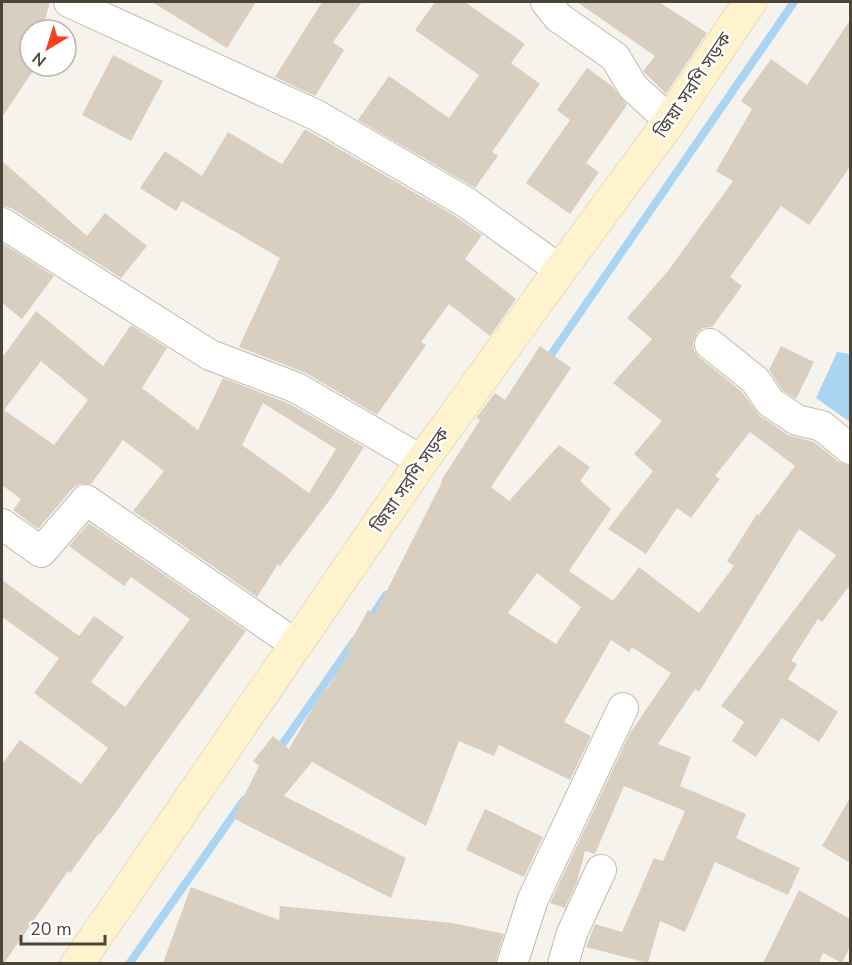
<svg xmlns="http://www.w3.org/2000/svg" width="852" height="965" font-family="'Nunito Sans','Noto Sans Bengali',sans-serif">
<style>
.water{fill:#a9d4f2}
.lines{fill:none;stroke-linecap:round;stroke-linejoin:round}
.stream{stroke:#a9d4f2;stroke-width:8}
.building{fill:#d8cfc1;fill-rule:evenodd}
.minor-casing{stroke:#c2bbae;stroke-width:32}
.secondary-casing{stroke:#d6c79b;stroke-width:34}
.minor{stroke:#fff;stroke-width:30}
.secondary{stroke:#fff3cd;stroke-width:33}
.labels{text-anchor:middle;stroke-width:4.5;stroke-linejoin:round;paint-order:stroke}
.street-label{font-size:18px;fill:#4b4439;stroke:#fff}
</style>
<rect width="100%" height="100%" fill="#f6f3ec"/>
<path class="water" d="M837,352L850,354V422L816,398Z"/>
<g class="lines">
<g class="stream">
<path d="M546,362L794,2"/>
<path d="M368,622L386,595"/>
<path d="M277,752L355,640"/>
<path d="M129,964L244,800"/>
</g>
</g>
<g class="building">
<path d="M2,2H50L42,30H30V66L35,68L2,117Z"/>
<path d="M152,2H256L227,48Z"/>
<path d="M322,2H362L333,42L344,50L315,96L275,77Z"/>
<path d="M435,2H465L525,44L511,63L540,84L492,152L498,156L475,188L358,120L389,76L449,118L479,75L415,30Z"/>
<path d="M577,2H659L707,33L666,94L643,71L655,56Z"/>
<path d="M850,20V167L809,225L781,206L730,277L742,286L712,327L703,328L697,333L693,342L694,351L699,357L742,392L760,416L788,435L814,442L839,462L850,466V585L822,622L818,619L791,661L797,664L788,679L838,712L819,742L782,718L756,757L732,741L744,722L721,706L836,555L799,529L699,692L695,689L658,744L691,757L680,786L746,814L736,838L800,868L788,895L715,862L685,932L660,921L648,963L586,947L595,924L622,932L654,858L663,861L685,811L624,786L595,854L585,851L577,882L565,908L550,903L630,733L671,673L632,647L629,652L611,640L564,722L591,736L570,780L499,745L494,756L459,741L426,826L312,762L284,796L406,858L391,898L233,818L259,766L253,761L273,736L289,749L313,707H314L325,688L327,689L350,650L347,648L368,610L375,614L442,482L441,481L480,420L476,418L495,393L505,400L540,346L571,368L491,487L509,501L559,445L590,467L580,481L611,509L569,571L613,601L639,567L699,613L734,566L727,561L757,514L759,515L795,466L750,432L715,476L720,479L691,518L677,508L646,554L608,529L653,471L634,454L662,421L613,383L652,339L627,318L668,271L733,181L716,171L752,109L741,101L771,59L807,85ZM537,573L581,607L556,644L508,613Z"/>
<path d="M113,55L163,81L131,141L82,115Z"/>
<path d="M587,68L612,86L627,105L586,163L599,172L570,214L526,183L570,120L557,110Z"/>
<path d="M305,129L455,216L482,235L465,259L516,299L490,336L449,304L421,342L426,345L377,415L306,373L239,347L280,258L182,201L176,211L140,188L165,151L202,176L228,132L282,164Z"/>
<path d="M2,161L87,236L105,213L147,246L121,278L11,208L2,206Z"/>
<path d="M2,243L54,276L22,319L2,303Z"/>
<path d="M36,311L103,366L131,325L167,348L142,388L198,430L223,378L290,404L364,447L332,497L280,566L278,564L257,597L133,511L164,471L123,440L91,484H80L73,488L38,529L13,510L21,499L2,485V358ZM41,361L88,400L54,445L4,410ZM263,403L336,449L309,493L242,445Z"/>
<path d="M781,346L814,362L796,399L782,390L769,370Z"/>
<path d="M89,523L246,631L100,834L99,833L70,873L68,871L4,963H2V764L20,740L81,784L108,748L34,693L59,658L2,617V580L79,636L94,616L124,637L91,682L125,707L190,619L131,577L124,586L69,546Z"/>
<path d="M850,798V863L822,846Z"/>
<path d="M485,809L543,837L524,877L466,850Z"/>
<path d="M191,887L279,920L280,906L453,923L504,934L495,963H163Z"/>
<path d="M799,890L850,919V947L842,963L823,953L819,963H763Z"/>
</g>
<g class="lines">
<g class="minor-casing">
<g id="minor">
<path d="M69,2L316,115L467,203L560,270"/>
<path d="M546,2L558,17L615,57L633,87L670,121"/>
<path d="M2,223L210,355L297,388L422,461"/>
<path d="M710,344L755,380L770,402L797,420L822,426L850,449"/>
<path d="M2,524L41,552L86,500L295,644"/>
<path d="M512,964L533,899L623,708"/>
<path d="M563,964L572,933L601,870"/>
</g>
</g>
<g class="secondary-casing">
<path id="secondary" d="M77,964L422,461L560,270L670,121L750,2"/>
</g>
<use href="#minor" class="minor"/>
<use href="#secondary" class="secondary"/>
</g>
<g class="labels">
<g class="street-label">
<text transform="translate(693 85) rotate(-56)" y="6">জিয়া সরণি সড়ক</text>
<text transform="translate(410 480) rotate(-55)" y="6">জিয়া সরণি সড়ক</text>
</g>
</g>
<rect width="852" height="965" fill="none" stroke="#4b4439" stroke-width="6"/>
<g transform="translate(48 48) rotate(218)"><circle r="28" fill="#ffffff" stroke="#b7b4b0" stroke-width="1.5"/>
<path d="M0-4.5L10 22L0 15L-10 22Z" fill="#fc3f1d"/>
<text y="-9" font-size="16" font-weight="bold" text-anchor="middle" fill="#4b4439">N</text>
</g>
<path d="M21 935v9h84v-9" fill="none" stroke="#4b4439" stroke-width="3"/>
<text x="30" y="935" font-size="18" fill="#4b4439" stroke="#ffffff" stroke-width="4.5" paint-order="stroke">20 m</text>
</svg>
